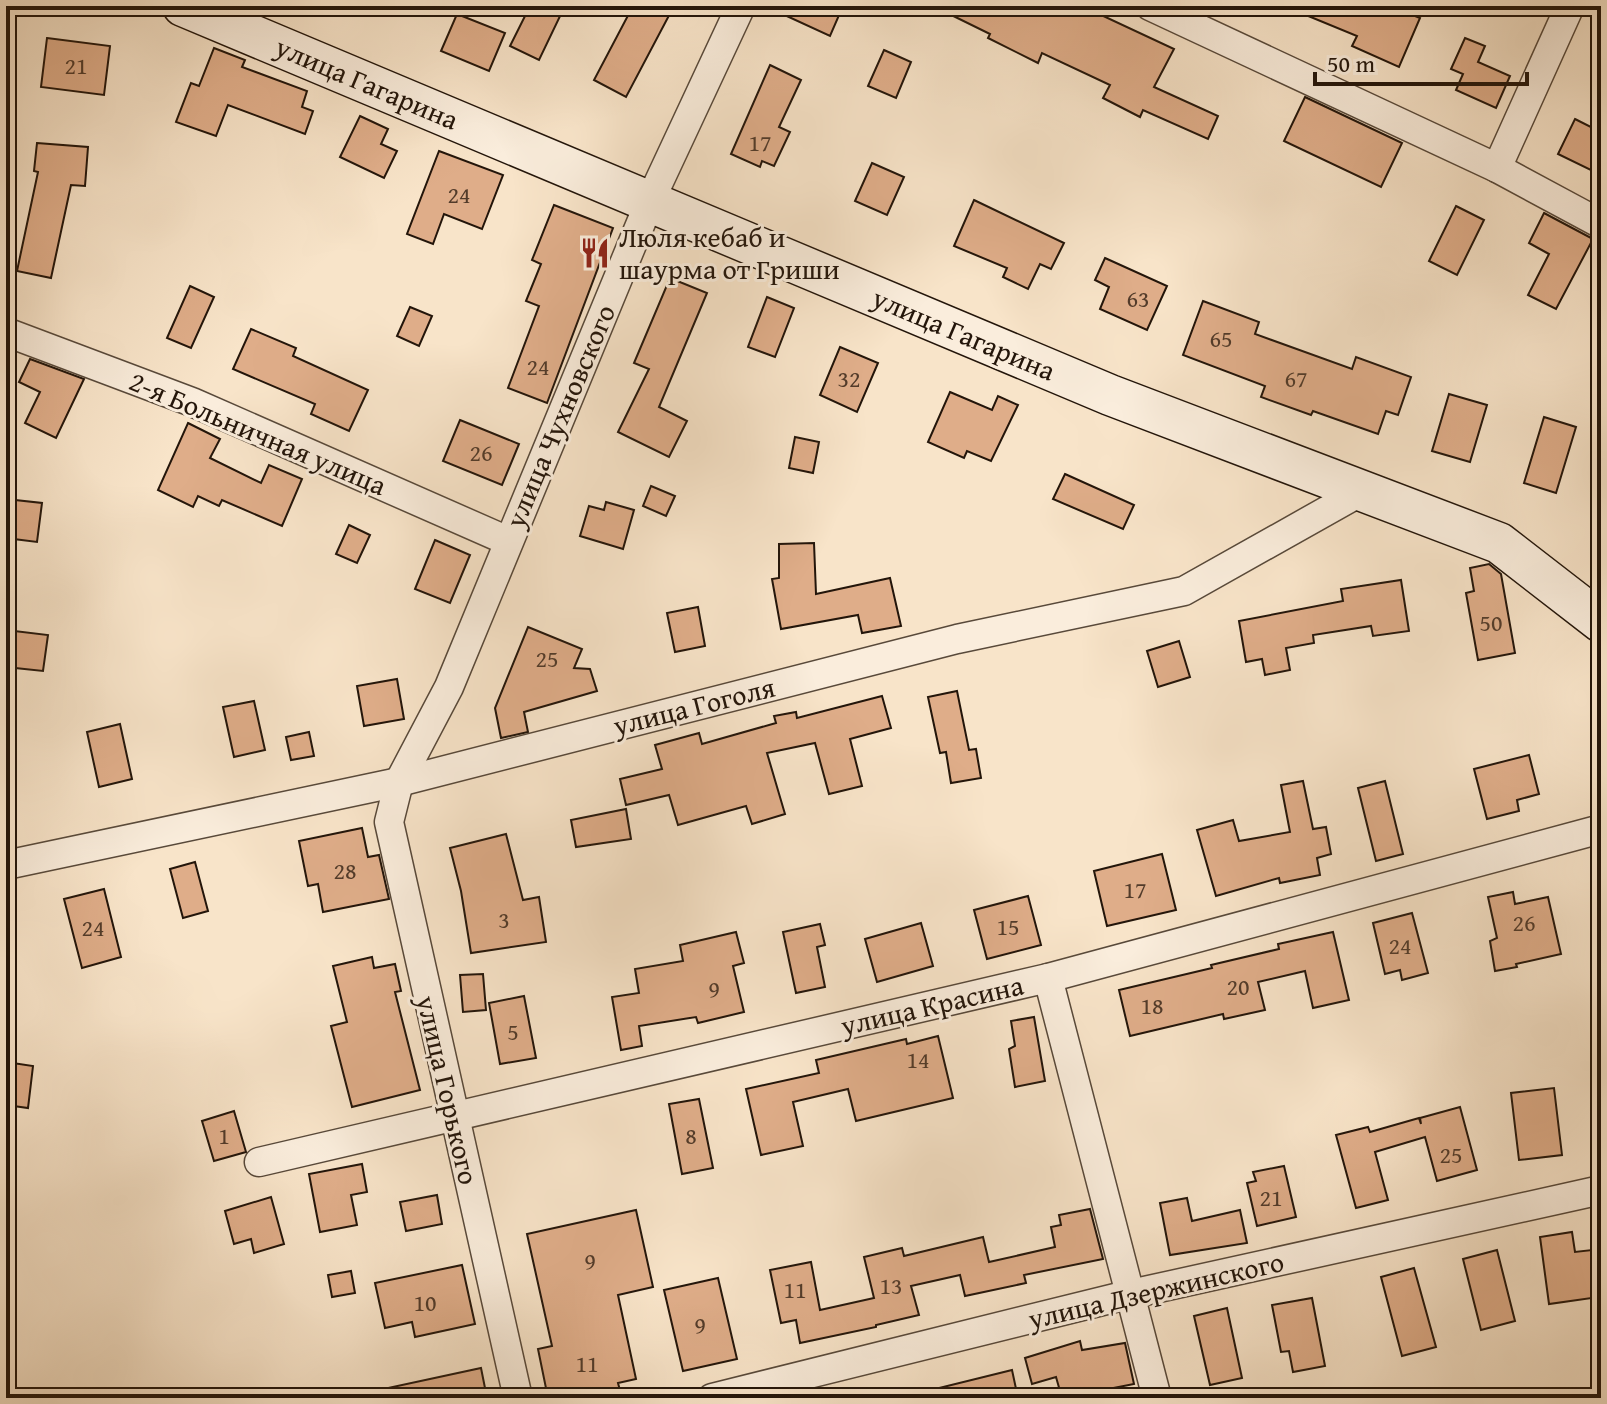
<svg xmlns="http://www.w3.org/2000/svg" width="1607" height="1404" font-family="'Gentium Book Plus',serif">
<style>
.building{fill:#dfad89;stroke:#23150a;stroke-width:2}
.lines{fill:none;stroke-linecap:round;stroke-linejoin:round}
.minor-casing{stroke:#58493a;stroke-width:31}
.secondary-casing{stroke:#23150a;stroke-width:43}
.minor{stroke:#faeddc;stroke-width:28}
.secondary{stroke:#faeddc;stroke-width:40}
.labels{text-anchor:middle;stroke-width:6;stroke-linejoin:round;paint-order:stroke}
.number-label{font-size:24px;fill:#523b2a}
.street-label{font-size:28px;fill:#23150a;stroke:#faeddc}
.poi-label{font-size:28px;fill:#23150a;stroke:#faeddc;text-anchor:start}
</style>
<rect width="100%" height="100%" fill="#f8e4c9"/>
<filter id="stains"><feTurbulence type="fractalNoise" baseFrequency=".0025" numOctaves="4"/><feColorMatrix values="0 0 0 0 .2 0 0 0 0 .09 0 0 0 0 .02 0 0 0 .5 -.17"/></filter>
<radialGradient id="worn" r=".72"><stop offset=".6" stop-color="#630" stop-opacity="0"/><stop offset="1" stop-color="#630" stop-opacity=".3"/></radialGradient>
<g class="building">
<path d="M530,6H549L562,12L539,60L510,46Z"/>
<path d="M633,6H674L626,97L594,80Z"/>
<path d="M765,6H843L830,36Z"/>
<path d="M933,6H1082L1174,49L1154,87L1218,116L1208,139L1143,110L1140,117L1103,98L1110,85L1042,53L1038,63L988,38L990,34Z"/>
<path d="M1284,6H1391L1420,18L1399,67L1352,46L1357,36Z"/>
<path d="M457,14L505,33L489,71L441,51Z"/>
<path d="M47,38L110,46L104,95L41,87Z"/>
<path d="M1465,38L1485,46L1478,62L1510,76L1496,108L1456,90L1463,74L1451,69Z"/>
<path d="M214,48L245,60L242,67L307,91L302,107L313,111L305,134L228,105L216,136L176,122L191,83L199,86Z"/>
<path d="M884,50L911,62L896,98L868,86Z"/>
<path d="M770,65L801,80L779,127L790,132L774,166L762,161L760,167L731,154Z"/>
<path d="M1305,97L1402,143L1381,187L1284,141Z"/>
<path d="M360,116L388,129L381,144L397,151L384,178L340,157Z"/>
<path d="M1575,119L1601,132V175L1558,154Z"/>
<path d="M37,143L88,147L85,186L71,185L51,278L17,271L38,172L34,171Z"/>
<path d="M439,151L503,175L482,229L444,214L433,244L407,234Z"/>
<path d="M872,163L904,177L887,215L855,201Z"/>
<path d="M974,200L1064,243L1051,269L1040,264L1028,289L1003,277L1007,268L954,246Z"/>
<path d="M554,205L613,228L547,403L508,388L539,306L526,301L541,264L532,260Z"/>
<path d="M1456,206L1484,220L1457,275L1429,261Z"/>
<path d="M1544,213L1593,239L1556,309L1528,295L1549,254L1529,243Z"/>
<path d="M1105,258L1167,286L1147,330L1100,309L1109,287L1095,280Z"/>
<path d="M670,278L707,293L659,407L687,421L669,457L618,432L649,369L634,363Z"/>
<path d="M190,286L214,297L191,348L167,338Z"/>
<path d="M767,297L794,308L775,357L748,347Z"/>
<path d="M1203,301L1259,322L1255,334L1352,369L1356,357L1411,377L1398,415L1386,411L1378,434L1313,411L1311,415L1261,397L1265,386L1183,355Z"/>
<path d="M410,307L432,316L419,346L397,336Z"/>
<path d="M251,329L296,348L293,356L368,390L349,431L311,414L315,404L233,369Z"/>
<path d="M840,347L878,363L857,412L820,395Z"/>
<path d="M30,359L84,379L56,438L25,423L40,392L19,382Z"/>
<path d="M950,392L992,410L998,396L1018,405L991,461L967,451L964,458L928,442Z"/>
<path d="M1449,394L1487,405L1470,462L1432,451Z"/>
<path d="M1544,417L1576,427L1556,493L1524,483Z"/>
<path d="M460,420L519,444L502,485L443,461Z"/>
<path d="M188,423L220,439L210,458L261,483L269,465L302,479L282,526L222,500L219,506L198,496L193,507L158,490Z"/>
<path d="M795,437L819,442L813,473L789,468Z"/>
<path d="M1065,474L1134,505L1123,529L1053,499Z"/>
<path d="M651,486L675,496L666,516L643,506Z"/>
<path d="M6,499L42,503L37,542L6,538Z"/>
<path d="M606,502L634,510L623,549L580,536L589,506L604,510Z"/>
<path d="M349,525L370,535L357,563L336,554Z"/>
<path d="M435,540L470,555L450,603L415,589Z"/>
<path d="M814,543L816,594L890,578L901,626L862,633L858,615L781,629L772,579L779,578V544Z"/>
<path d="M1489,564L1501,574L1515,653L1478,660L1466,593L1474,591L1470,568Z"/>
<path d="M1401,580L1409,631L1373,636L1371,626L1313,635L1314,643L1286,648L1290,670L1265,675L1262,659L1246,662L1239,621L1343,601L1341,589Z"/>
<path d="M698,607L705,646L675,652L667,613Z"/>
<path d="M528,627L582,649L574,668L590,669L597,691L524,712L528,732L501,738L495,708Z"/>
<path d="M6,630L48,635L43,671L6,667Z"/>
<path d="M1179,641L1190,677L1158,687L1147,651Z"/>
<path d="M397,679L404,719L364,726L357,686Z"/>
<path d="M957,691L969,750L976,749L981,778L951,783L946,752L940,753L928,697Z"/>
<path d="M882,696L891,728L850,739L862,786L829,794L815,743L767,753L785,814L752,824L746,806L678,825L669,795L626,805L620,779L662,769L655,745L699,733L702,744L776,723L774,716L796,712L797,718Z"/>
<path d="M254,701L265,750L234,757L223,707Z"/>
<path d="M120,724L132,779L99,787L87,732Z"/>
<path d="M309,732L314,756L291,760L286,737Z"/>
<path d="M1529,755L1539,794L1517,800L1519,811L1487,819L1474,769Z"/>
<path d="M1303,781L1313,829L1326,827L1331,854L1317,858L1320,875L1280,883L1279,878L1216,896L1197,830L1233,820L1239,841L1290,832L1281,785Z"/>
<path d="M1385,781L1403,854L1376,861L1358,788Z"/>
<path d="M626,809L631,839L576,847L571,820Z"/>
<path d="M362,828L368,857L379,855L389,899L323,912L318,884L308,886L299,841Z"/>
<path d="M506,834L523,900L539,897L546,942L471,953L461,891L450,848Z"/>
<path d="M1162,854L1176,910L1107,926L1094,871Z"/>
<path d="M195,862L208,911L183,918L170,869Z"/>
<path d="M104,889L121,957L82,968L64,899Z"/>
<path d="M1513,892L1515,904L1548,897L1561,954L1516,964L1517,967L1495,971L1490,941L1497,938L1488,897Z"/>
<path d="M1028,896L1041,945L987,959L974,910Z"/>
<path d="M1412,913L1428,973L1402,980L1400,970L1385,974L1373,923Z"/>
<path d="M921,923L933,966L877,982L865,939Z"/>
<path d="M820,924L825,945L817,947L825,987L796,993L783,932Z"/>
<path d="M736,932L744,963L733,966L744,1012L698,1023L696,1017L639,1026L642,1046L621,1050L612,997L639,993L635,969L683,961L680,945Z"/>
<path d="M1333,932L1349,1000L1313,1008L1305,971L1258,982L1265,1010L1224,1019L1223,1014L1130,1036L1119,990L1212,968L1211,965L1279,949L1278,944Z"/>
<path d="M372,957L374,968L395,964L401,991L395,992L420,1090L352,1107L331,1026L347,1022L333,966Z"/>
<path d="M483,974L486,1010L463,1012L460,975Z"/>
<path d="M524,996L536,1058L500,1064L489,1003Z"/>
<path d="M1034,1017L1045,1081L1015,1087L1009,1049L1015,1046L1011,1021Z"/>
<path d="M938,1036L953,1098L856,1121L848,1089L793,1102L803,1146L761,1155L746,1089L819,1073L816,1060L906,1039L907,1044Z"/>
<path d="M6,1062L33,1066L28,1108L6,1105Z"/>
<path d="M1554,1088L1562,1155L1519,1160L1511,1093Z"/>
<path d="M699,1099L713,1168L682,1174L669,1104Z"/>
<path d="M1460,1107L1477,1170L1437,1181L1425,1137L1375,1152L1388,1200L1356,1208L1336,1135L1368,1127L1370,1132L1419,1118L1421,1124L1420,1118Z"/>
<path d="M234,1111L246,1152L214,1161L202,1121Z"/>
<path d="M362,1164L367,1192L351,1195L357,1225L320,1232L309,1174Z"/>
<path d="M1284,1166L1296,1217L1257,1226L1247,1183L1256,1181L1253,1172Z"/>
<path d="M437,1195L442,1224L406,1231L400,1202Z"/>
<path d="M271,1197L284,1244L254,1253L251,1239L234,1244L225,1211Z"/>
<path d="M1187,1198L1192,1221L1240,1210L1247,1243L1170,1255L1160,1203Z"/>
<path d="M1090,1209L1103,1259L1024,1275L1026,1283L965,1296L960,1275L911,1286L919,1315L876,1325V1327L800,1343L796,1320L781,1323L770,1270L811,1262L820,1310L874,1298L864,1257L902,1248L904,1256L983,1237L989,1262L1055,1247L1051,1227L1061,1225L1059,1215Z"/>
<path d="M636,1210L653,1287L618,1295L636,1379L618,1383L622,1398H548L538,1349L552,1346L527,1234Z"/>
<path d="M1572,1232L1575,1252L1592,1250L1599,1297L1549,1304L1540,1237Z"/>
<path d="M1497,1250L1515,1321L1481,1330L1463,1259Z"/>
<path d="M462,1265L475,1324L415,1337L412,1322L385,1328L375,1283Z"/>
<path d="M1414,1268L1436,1347L1402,1356L1381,1277Z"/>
<path d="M351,1271L355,1293L332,1297L328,1275Z"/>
<path d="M718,1278L737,1359L683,1371L664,1290Z"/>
<path d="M1312,1298L1325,1366L1293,1372L1289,1351L1281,1352L1272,1305Z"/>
<path d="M1227,1308L1242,1378L1210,1385L1194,1316Z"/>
<path d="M1080,1341L1082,1350L1125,1343L1134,1384L1062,1398L1056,1377L1032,1384L1025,1358Z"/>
<path d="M481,1368L487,1398H389L388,1388Z"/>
<path d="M1012,1370L1018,1398H936L935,1389Z"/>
</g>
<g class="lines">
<g class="minor-casing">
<g id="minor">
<path d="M1150,6L1497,168L1601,224"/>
<path d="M1497,168L1570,6"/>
<path d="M6,332L192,402L508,541"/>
<path d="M6,865L399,782L957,639L1184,591L1362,491"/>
<path d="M1048,978L1157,1398"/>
<path d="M259,1162L1048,978L1601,829"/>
<path d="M518,1398L389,822L399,782L449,687L650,201L741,6"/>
<path d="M712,1398L1131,1294L1601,1190"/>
</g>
</g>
<g class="secondary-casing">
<path id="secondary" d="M183,6L1110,395L1499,543L1601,622"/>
</g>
<use href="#minor" class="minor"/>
<use href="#secondary" class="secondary"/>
</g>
<defs>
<g id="restaurant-bare" transform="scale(2.4)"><path d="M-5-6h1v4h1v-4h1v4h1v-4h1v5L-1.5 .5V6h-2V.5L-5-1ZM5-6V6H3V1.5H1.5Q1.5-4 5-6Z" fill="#8f2418" stroke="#faeddc" stroke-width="2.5" paint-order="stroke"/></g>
</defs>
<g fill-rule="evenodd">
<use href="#restaurant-bare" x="595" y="253"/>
</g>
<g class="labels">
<g class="number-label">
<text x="76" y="74">21</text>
<text x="760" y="151">17</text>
<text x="459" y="203">24</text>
<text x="1138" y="307">63</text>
<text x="1221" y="347">65</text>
<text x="538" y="375">24</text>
<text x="849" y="387">32</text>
<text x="1296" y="387">67</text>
<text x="481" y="461">26</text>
<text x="1491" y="631">50</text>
<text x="547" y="667">25</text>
<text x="345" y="879">28</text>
<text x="1135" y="898">17</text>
<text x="504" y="928">3</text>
<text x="1524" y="931">26</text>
<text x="1008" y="935">15</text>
<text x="93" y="936">24</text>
<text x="1400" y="954">24</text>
<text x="1238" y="995">20</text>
<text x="714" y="997">9</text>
<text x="1152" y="1014">18</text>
<text x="513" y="1040">5</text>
<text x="918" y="1068">14</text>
<text x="224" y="1144">1</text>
<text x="691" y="1144">8</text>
<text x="1451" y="1163">25</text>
<text x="1271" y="1206">21</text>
<text x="590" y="1269">9</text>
<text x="891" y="1294">13</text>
<text x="795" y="1298">11</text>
<text x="425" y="1311">10</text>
<text x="700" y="1333">9</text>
<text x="587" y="1372">11</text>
</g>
<g class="street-label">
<text transform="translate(367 83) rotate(23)" y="10">улица Гагарина</text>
<text transform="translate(964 334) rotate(23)" y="10">улица Гагарина</text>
<text transform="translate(560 416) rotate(-67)" y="10">улица Чухновского</text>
<text transform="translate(258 433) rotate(23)" y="10">2-я Больничная улица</text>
<text transform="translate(694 706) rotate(-14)" y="10">улица Гоголя</text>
<text transform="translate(932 1005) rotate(-13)" y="10">улица Красина</text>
<text transform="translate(448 1090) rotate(77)" y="10">улица Горького</text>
<text transform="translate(1156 1290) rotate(-13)" y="10">улица Дзержинского</text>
</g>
<g class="poi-label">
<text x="619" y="247">Люля кебаб и<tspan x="619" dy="32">шаурма от Гриши</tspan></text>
</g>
</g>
<rect width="1607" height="1404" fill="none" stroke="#f8e4c9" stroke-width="32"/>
<rect x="8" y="8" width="1591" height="1388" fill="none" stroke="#23150a" stroke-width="4"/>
<rect x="16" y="16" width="1575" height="1372" fill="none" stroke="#23150a" stroke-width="2"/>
<path d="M1315 72v12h212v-12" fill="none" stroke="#23150a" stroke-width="4"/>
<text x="1327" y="72" font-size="24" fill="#23150a" stroke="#faeddc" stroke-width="6" paint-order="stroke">50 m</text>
<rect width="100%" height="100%" filter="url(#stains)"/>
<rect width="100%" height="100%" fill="url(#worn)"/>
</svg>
